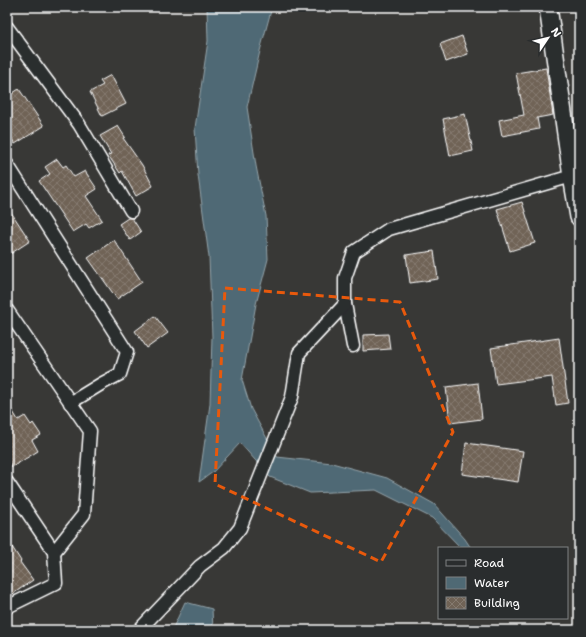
<svg xmlns="http://www.w3.org/2000/svg" width="586" height="637" font-family="'Shantell Sans',sans-serif">
<style>
.water{fill:#4f6974;stroke:#95a5ac}
.building{fill:url(#building-cross-hatch);stroke:#fff}
.lines{fill:none;stroke-linecap:round;stroke-linejoin:round}
.street-casing{stroke:#fff;stroke-width:15}
.secondary-casing{stroke:#fff;stroke-width:20}
.street{stroke:#2a2d2e;stroke-width:12}
.secondary{stroke:#2a2d2e;stroke-width:17}
.marked{fill:none;stroke:#e8590c;stroke-width:3;stroke-dasharray:8 5;stroke-linejoin:round}
</style>
<defs>
<pattern id="building-cross-hatch" width="8" height="8" patternUnits="userSpaceOnUse"><rect width="8" height="8" fill="#706356"/><path d="M0 0l8 8M0 8l8-8" fill="none" stroke="#857a6f"/></pattern>
</defs>
<rect width="100%" height="100%" fill="#383836"/>
<filter id="ink" filterUnits="userSpaceOnUse"><feTurbulence type="fractalNoise" baseFrequency=".025" numOctaves="2"/><feDisplacementMap in="SourceGraphic" scale="8" xChannelSelector="R" yChannelSelector="G"/><feConvolveMatrix kernelMatrix="1 2 1 2 8 2 1 2 1" color-interpolation-filters="sRGB"/></filter>
<g filter="url(#ink)">
<g class="water">
<path d="M207,7H272L260,51L247,107L256,166L266,216L268,259L256,304L242,380L251,409L277,457L332,463L387,478L434,504L465,539L471,548H461L432,518L376,490L310,493L270,477L240,443L213,472L199,482L210,404L212,337L209,257L198,175L195,128L208,41Z"/>
<path d="M185,602L212,609L213,630H172Z"/>
</g>
<g class="building">
<path d="M462,36L468,54L446,62L440,44Z"/>
<path d="M546,68L553,115L537,118L539,129L502,136L499,120L524,115L516,73Z"/>
<path d="M111,75L126,104L102,116L90,92L103,85L100,81Z"/>
<path d="M19,89L44,126L15,144L7,131V97Z"/>
<path d="M465,114L473,151L450,156L443,119Z"/>
<path d="M118,126L125,137L123,138L142,165L153,186L136,196L122,171L120,173L108,155L111,154L100,136Z"/>
<path d="M57,159L63,167L66,165L74,177L85,171L97,189L86,196L102,220L89,228L86,224L73,232L39,181L50,174L45,167Z"/>
<path d="M522,202L535,243L510,251L497,209Z"/>
<path d="M7,206L30,241L7,256Z"/>
<path d="M128,218H132L141,232L130,240L119,224Z"/>
<path d="M114,240L142,282L117,299L88,258Z"/>
<path d="M434,251L438,279L410,283L406,255Z"/>
<path d="M155,316L168,333L147,348L135,331Z"/>
<path d="M388,334L390,349L363,351V335Z"/>
<path d="M559,338L568,403L556,405L552,377L496,384L491,348Z"/>
<path d="M478,383L482,419L450,423L446,387Z"/>
<path d="M7,402L18,420L25,416L31,425L33,423L41,435L32,440L38,451L12,467L7,458Z"/>
<path d="M466,443L523,451L518,482L462,474Z"/>
<path d="M7,539L21,561L20,562L33,580L7,598Z"/>
</g>
<g class="lines">
<g class="street-casing">
<g id="street">
<path d="M7,27L79,124L131,211"/>
<path d="M7,164L127,352L120,374L101,384L70,403"/>
<path d="M7,310L90,431L84,514L54,552"/>
<path d="M353,346L345,304V278L354,252L389,229L572,176"/>
<path d="M7,482L54,552L56,583L7,607"/>
<path d="M139,630L200,566L224,548L240,528L292,397L299,353L345,304"/>
</g>
</g>
<g class="secondary-casing">
<path id="secondary" d="M548,7L572,176L579,217"/>
</g>
<use href="#street" class="street"/>
<use href="#secondary" class="secondary"/>
</g>
</g>
<path class="marked" d="M225,288L400,302L453,432L381,562L215,484Z"/>
<rect width="586" height="637" fill="none" stroke="#2a2d2e" stroke-width="24"/>
<rect x="12" y="12" width="562" height="613" fill="none" stroke="#fff" stroke-width="1.5" filter="url(#ink)"/>
<rect x="438" y="547" width="130" height="72" fill="#2a2d2e" stroke="#7f8182"/>
<rect x="446" y="560" width="20" height="6" fill="#2a2d2e" stroke="#7f8182"/>
<text x="474" y="567" font-size="12" fill="#ffffff">Road</text>
<rect x="446" y="577" width="20" height="12" fill="#4f6974" stroke="#7f8182"/>
<text x="474" y="587" font-size="12" fill="#ffffff">Water</text>
<rect x="446" y="597" width="20" height="12" fill="url(#building-cross-hatch)" stroke="#7f8182"/>
<text x="474" y="607" font-size="12" fill="#ffffff">Building</text>
<g transform="translate(548 38) rotate(55)" stroke="#2a2d2e" stroke-width="3" paint-order="stroke">
<path d="M0-3L7 15L0 10L-7 15Z" fill="#ffffff"/>
<text y="-6" font-size="11" font-weight="bold" text-anchor="middle" fill="#ffffff">N</text>
</g>
</svg>
